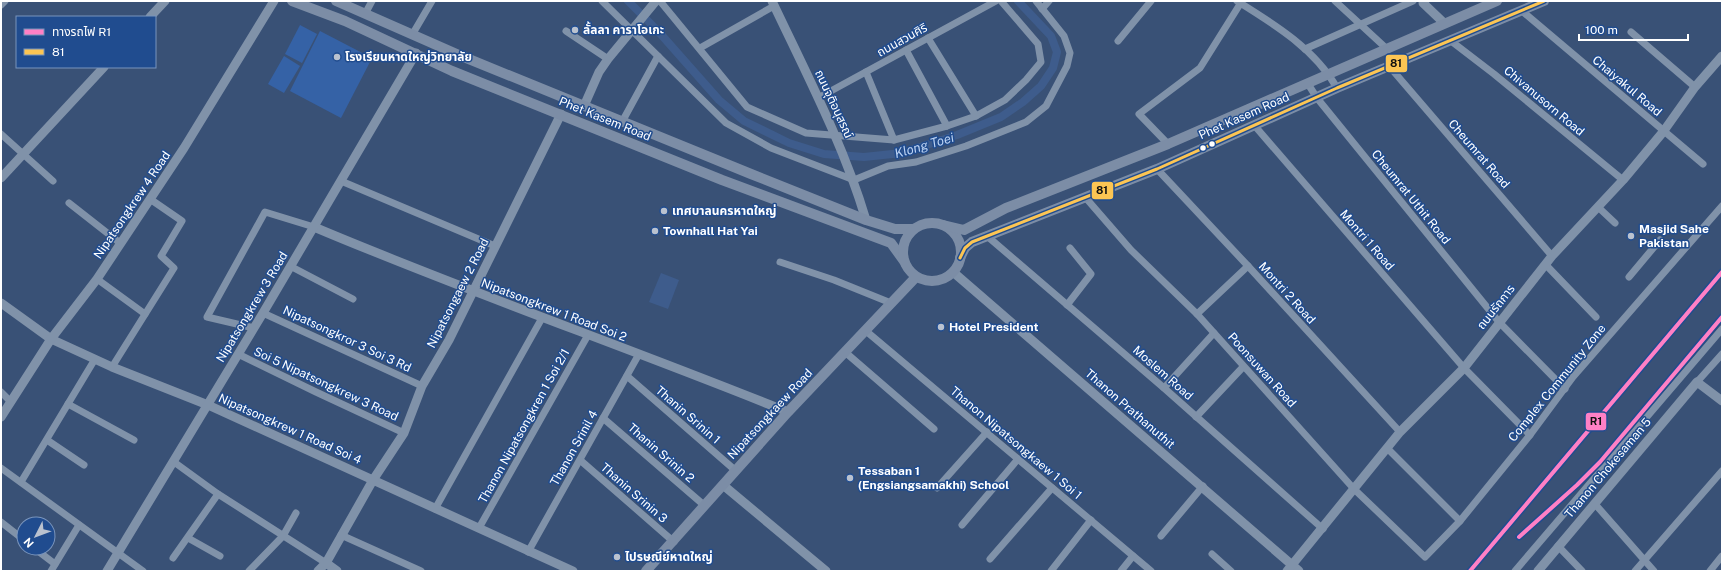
<svg xmlns="http://www.w3.org/2000/svg" width="1723" height="572" font-family="'Public Sans','Noto Sans Thai',sans-serif">
<style>
.green{fill:#3562a6}
.water{fill:#3e5c8c}
.lines{fill:none;stroke-linecap:round;stroke-linejoin:round}
.canal{stroke:#3e5c8c;stroke-width:8}
.minor{stroke:#8092a9;stroke-width:7}
.tertiary{stroke:#8092a9;stroke-width:9}
.secondary{stroke:#7c8da6;stroke-width:10}
.bus-1-casing{stroke:#204c8f;stroke-width:6}
.bus-1{stroke:#fcc553;stroke-width:3}
.rail-1-casing{stroke:#204c8f;stroke-width:7}
.rail-1{stroke:#ff80c5;stroke-width:4}
.poi-dot{fill:#bac2cf;stroke:#204c8f;stroke-width:1.5}
.bus-dot{fill:#fff;stroke:#204c8f;stroke-width:1.5}
.labels{text-anchor:middle;stroke-width:3;stroke-linejoin:round;paint-order:stroke}
.poi-label{font-size:12px;font-weight:bold;fill:#fff;stroke:#204c8f;text-anchor:start}
.street-label{font-size:12px;fill:#fff;stroke:#204c8f}
.water-label{font-size:13px;font-style:italic;fill:#bcd3f4;stroke:#204c8f}
.line-badge{stroke:#204c8f;stroke-width:1.5}
.pale-badge-label{font-size:11px;text-anchor:middle;font-weight:bold;fill:#111}
</style>
<rect width="100%" height="100%" fill="#395176"/>
<g class="green">
<path d="M300,25L317,34L302,63L285,54Z"/>
<path d="M320,31L372,58L341,118L290,91Z"/>
<path d="M284,56L300,66L284,93L268,84Z"/>
</g>
<path class="water" d="M661,273L679,280L668,309L649,302Z"/>
<g class="lines">
<path class="canal" d="M628,1L658,31L719,100L744,121L789,143L824,154L864,157L902,153L957,135L1001,117L1023,102L1041,86L1053,68L1057,52L1051,36L1018,1"/>
<g class="minor">
<path d="M602,1L726,123L771,148L854,180L888,166L916,162L966,146L1026,122L1046,106L1067,66L1070,53L1064,36L1036,1"/>
<path d="M660,1L747,107L806,133L894,140L947,126L976,116L1005,100L1026,80L1041,62L1038,44L1001,1"/>
<path d="M1237,1C1274,24 1315,49 1337,88"/>
<path d="M1335,1L1387,49"/>
<path d="M1,5L5,1"/>
<path d="M1042,9L1049,1"/>
<path d="M1522,11L1703,164"/>
<path d="M365,14L372,1"/>
<path d="M566,31L608,59"/>
<path d="M1631,32L1695,87"/>
<path d="M412,35L432,1"/>
<path d="M928,38L976,116"/>
<path d="M1118,41L1151,1"/>
<path d="M1451,41L1494,74L1623,180"/>
<path d="M700,48L774,6"/>
<path d="M1305,49L1413,1"/>
<path d="M906,50L947,126"/>
<path d="M1389,66L1552,256"/>
<path d="M866,72L894,140"/>
<path d="M1308,84L1317,98L1499,322L1565,389"/>
<path d="M818,98L996,1"/>
<path d="M622,122L658,56"/>
<path d="M1254,125L1464,368L1530,435"/>
<path d="M1,134L53,181"/>
<path d="M1168,144L1139,114L1200,68L1242,1"/>
<path d="M1157,169L1248,266L1400,432"/>
<path d="M341,181L495,246"/>
<path d="M1085,197L1131,250L1197,314L1354,489L1425,557L1460,521L1530,435L1573,377L1722,206"/>
<path d="M69,203L120,243"/>
<path d="M1598,207L1615,223"/>
<path d="M987,236L1164,388L1323,529"/>
<path d="M780,262L834,280L891,303"/>
<path d="M1546,265L1596,317"/>
<path d="M290,266L353,299"/>
<path d="M1629,277L1660,240"/>
<path d="M97,279L145,314"/>
<path d="M1067,305L1091,274L1070,248"/>
<path d="M263,313L422,386"/>
<path d="M1197,314L1248,266"/>
<path d="M254,328L207,317L265,212L314,227"/>
<path d="M866,331L1151,571"/>
<path d="M845,352L934,429"/>
<path d="M238,354L316,392L404,433"/>
<path d="M112,367L174,268L161,256L182,221L150,199"/>
<path d="M627,376L736,471"/>
<path d="M1697,382L1722,354"/>
<path d="M1164,388L1214,333"/>
<path d="M1,392L11,402"/>
<path d="M68,404L134,440"/>
<path d="M1196,417L1243,367"/>
<path d="M603,418L705,506"/>
<path d="M47,440L84,465"/>
<path d="M1388,449L1460,521"/>
<path d="M580,460L674,542"/>
<path d="M174,462L218,494L326,563"/>
<path d="M1,468L143,571"/>
<path d="M21,482L95,359"/>
<path d="M937,488L987,432"/>
<path d="M1595,504L1654,571"/>
<path d="M435,509L542,318"/>
<path d="M1,522L24,540"/>
<path d="M962,525L1018,459"/>
<path d="M479,528L588,335"/>
<path d="M341,535L421,571"/>
<path d="M1161,536L1203,486"/>
<path d="M188,538L220,556"/>
<path d="M1558,546L1582,571"/>
<path d="M34,548L55,564"/>
<path d="M528,552L639,354"/>
<path d="M1212,554L1231,571"/>
<path d="M173,558L218,494"/>
<path d="M990,559L1052,488"/>
<path d="M51,571L79,525"/>
<path d="M249,571L283,536L296,513"/>
<path d="M1051,571L1091,520"/>
<path d="M1121,571L1133,556"/>
<path d="M1515,571L1722,329"/>
<path d="M1635,571L1722,471"/>
<path d="M1710,571L1722,556"/>
</g>
<g class="tertiary">
<path d="M772,1C806,73 843,143 866,220"/>
<path d="M1425,1L1423,3L1444,23"/>
<path d="M150,17L165,1"/>
<path d="M584,106L599,72L608,59L656,1"/>
<path d="M1,178L104,67"/>
<path d="M314,227C470,293 630,348 788,412"/>
<path d="M953,272L1299,571"/>
<path d="M1,303L51,339L112,367L208,405L573,571"/>
<path d="M1,417L51,339L97,279L184,148L274,1"/>
<path d="M723,485L826,571"/>
<path d="M326,563L337,571"/>
<path d="M107,571L263,313L416,53"/>
<path d="M318,571L326,563L373,480L404,433L422,386L449,340L561,114"/>
<path d="M1287,571L1400,432L1464,368L1552,256L1623,180L1663,132L1695,87L1722,56"/>
<path d="M1538,571L1697,382L1722,401"/>
</g>
<g class="secondary">
<path d="M292,1L345,21L452,71L722,180L891,243L904,261"/>
<path d="M336,1L459,55L751,174L866,220L895,229H912"/>
<circle cx="932" cy="252" r="29"/>
<path d="M943,225L964,230L1006,208L1168,144L1497,1"/>
<path d="M960,258L965,248L972,242L1157,169L1337,88L1544,1"/>
<path d="M646,571L788,412L916,277"/>
</g>
<g class="bus-1-casing">
<path id="bus-1" d="M960,258L965,248L972,242L1157,169L1337,88L1544,1"/>
</g>
<use href="#bus-1" class="bus-1"/>
<g class="rail-1-casing">
<g id="rail-1">
<path d="M1519,537L1577,485L1600,462L1722,317"/>
<path d="M1470,571L1722,272"/>
</g>
</g>
<use href="#rail-1" class="rail-1"/>
</g>
<g class="poi-dot">
<circle cx="575" cy="30" r="4"/>
<circle cx="337" cy="57" r="4"/>
<circle cx="664" cy="211" r="4"/>
<circle cx="655" cy="231" r="4"/>
<circle cx="1631" cy="236" r="4"/>
<circle cx="941" cy="327" r="4"/>
<circle cx="850" cy="478" r="4"/>
<circle cx="617" cy="557" r="4"/>
</g>
<g class="bus-dot">
<circle cx="1212" cy="144" r="3.5"/>
<circle cx="1203" cy="148" r="3.5"/>
</g>
<g class="labels">
<g class="poi-label">
<text x="583" y="34">ลั้ลลา คาราโอเกะ</text>
<text x="345" y="61">โรงเรียนหาดใหญ่วิทยาลัย</text>
<text x="672" y="215">เทศบาลนครหาดใหญ่</text>
<text x="1639" y="233">Masjid Sahe<tspan x="1639" dy="14">Pakistan</tspan></text>
<text x="663" y="235">Townhall Hat Yai</text>
<text x="949" y="331">Hotel President</text>
<text x="858" y="475">Tessaban 1<tspan x="858" dy="14">(Engsiangsamakhi) School</tspan></text>
<text x="625" y="561">ไปรษณีย์หาดใหญ่</text>
</g>
<g class="street-label">
<text transform="translate(902 40) rotate(-29)" y="4">ถนนสวนศิริ</text>
<text transform="translate(1627 86) rotate(40)" y="4">Chaiyakul Road</text>
<text transform="translate(1544 101) rotate(40)" y="4">Chivanusorn Road</text>
<text transform="translate(834 104) rotate(65)" y="4">ถนนจุติอนุสรณ์</text>
<text transform="translate(1244 116) rotate(-24)" y="4">Phet Kasem Road</text>
<text transform="translate(605 119) rotate(22)" y="4">Phet Kasem Road</text>
<text transform="translate(1479 154) rotate(49)" y="4">Cheumrat Road</text>
<text transform="translate(1411 197) rotate(51)" y="4">Cheumrat Uthit Road</text>
<text transform="translate(132 205) rotate(-56)" y="4">Nipatsongkrew 4 Road</text>
<text transform="translate(1367 240) rotate(49)" y="4">Montri 1 Road</text>
<text transform="translate(458 293) rotate(-63)" y="4">Nipatsongaew 2 Road</text>
<text transform="translate(1287 293) rotate(48)" y="4">Montri 2 Road</text>
<text transform="translate(252 307) rotate(-59)" y="4">Nipatsongkrew 3 Road</text>
<text transform="translate(1496 307) rotate(-52)" y="4">ถนนรัถการ</text>
<text transform="translate(554 310) rotate(21)" y="4">Nipatsongkrew 1 Road Soi 2</text>
<text transform="translate(347 339) rotate(25)" y="4">Nipatsongkror 3 Soi 3 Rd</text>
<text transform="translate(1262 370) rotate(48)" y="4">Poonsuwan Road</text>
<text transform="translate(1163 373) rotate(41)" y="4">Moslem Road</text>
<text transform="translate(1557 383) rotate(-51)" y="4">Complex Community Zone</text>
<text transform="translate(326 384) rotate(25)" y="4">Soi 5 Nipatsongkrew 3 Road</text>
<text transform="translate(1130 409) rotate(41)" y="4">Thanon Prathanuthit</text>
<text transform="translate(770 414) rotate(-47)" y="4">Nipatsongkaew Road</text>
<text transform="translate(688 415) rotate(41)" y="4">Thanin Srinin 1</text>
<text transform="translate(524 426) rotate(-61)" y="4">Thanon Nipatsongkren 1 Soi 2/1</text>
<text transform="translate(290 429) rotate(24)" y="4">Nipatsongkrew 1 Road Soi 4</text>
<text transform="translate(1016 443) rotate(40)" y="4">Thanon Nipatsongkaew 1 Soi 1</text>
<text transform="translate(574 448) rotate(-61)" y="4">Thanon Srinil 4</text>
<text transform="translate(661 453) rotate(41)" y="4">Thanin Srinin 2</text>
<text transform="translate(1608 468) rotate(-50)" y="4">Thanon Chokesaman 5</text>
<text transform="translate(634 493) rotate(41)" y="4">Thanin Srinin 3</text>
</g>
<g class="water-label">
<text transform="translate(924 145) rotate(-16)" y="5">Klong Toei</text>
</g>
</g>
<g class="line-badge">
<rect x="1385" y="54" width="23" height="19" rx="4" fill="#fcc553"/>
<rect x="1091" y="181" width="23" height="19" rx="4" fill="#fcc553"/>
<rect x="1585" y="412" width="22" height="19" rx="4" fill="#ff80c5"/>
</g>
<g class="pale-badge-label">
<text x="1396" y="67">81</text>
<text x="1102" y="194">81</text>
<text x="1596" y="425">R1</text>
</g>
<rect width="1723" height="572" fill="none" stroke="#ffffff" stroke-width="4"/>
<rect x="16" y="16" width="140" height="52" fill="#204c8f" stroke="#7994bc"/>
<rect x="24" y="29" width="20" height="6" fill="#ff80c5" stroke="#7994bc"/>
<text x="52" y="36" font-size="12" fill="#ffffff">ทางรถไฟ R1</text>
<rect x="24" y="49" width="20" height="6" fill="#fcc553" stroke="#7994bc"/>
<text x="52" y="56" font-size="12" fill="#ffffff">81</text>
<g transform="translate(36 536) rotate(228)"><circle r="19" fill="#204c8f" stroke="#7994bc"/>
<path d="M0-3L7 15L0 10L-7 15Z" fill="#bac2cf"/>
<text y="-6" font-size="11" font-weight="bold" text-anchor="middle" fill="#ffffff">N</text>
</g>
<path d="M1579 34v6h109v-6" fill="none" stroke="#ffffff" stroke-width="2"/>
<text x="1585" y="34" font-size="12" fill="#ffffff" stroke="#204c8f" stroke-width="3" paint-order="stroke">100 m</text>
</svg>
